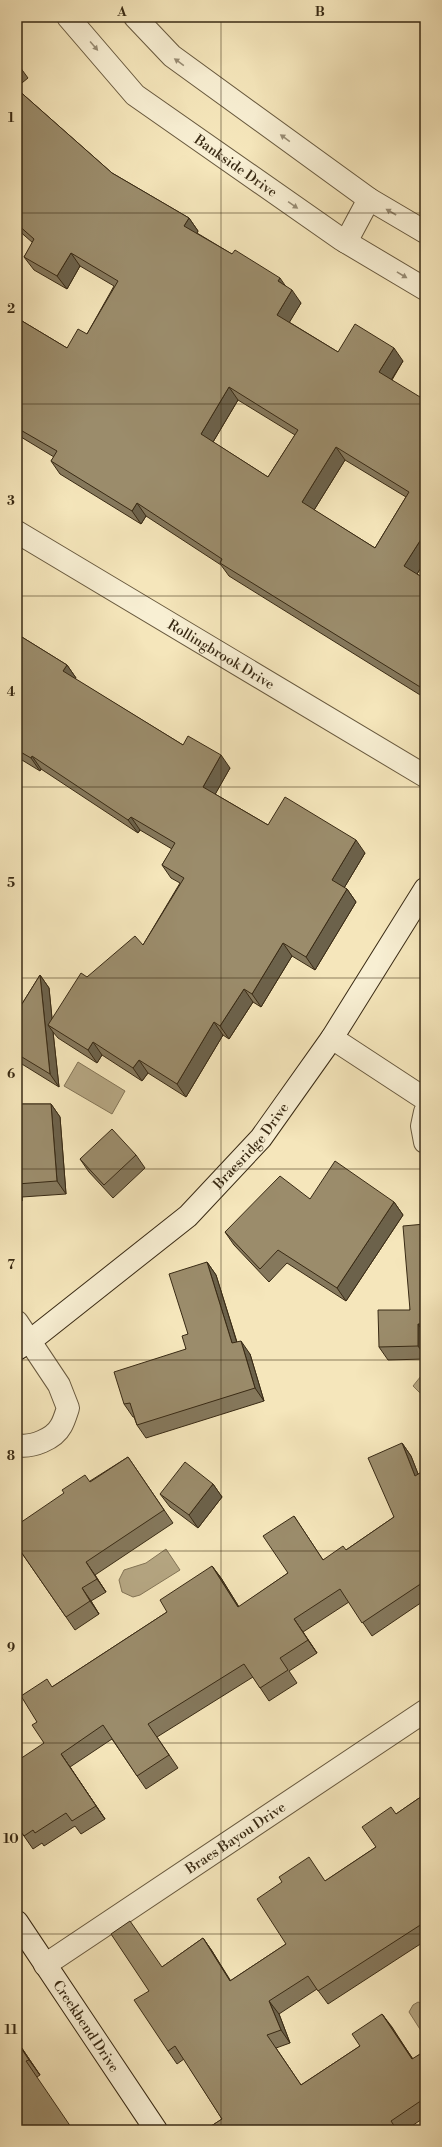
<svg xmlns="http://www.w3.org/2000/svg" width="442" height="2147" font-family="'Libre Bodoni',serif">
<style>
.water{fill:#b5a682;stroke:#837456}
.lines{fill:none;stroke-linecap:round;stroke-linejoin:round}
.street-casing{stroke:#68593e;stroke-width:24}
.secondary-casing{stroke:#392a14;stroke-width:24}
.street{stroke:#f8efd3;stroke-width:22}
.secondary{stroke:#f8efd3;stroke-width:22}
.wall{fill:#85785c;stroke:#392a14;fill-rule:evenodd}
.shaded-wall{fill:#6c624b;stroke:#392a14}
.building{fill:#9b8c6b;stroke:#392a14;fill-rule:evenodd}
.oneway{fill:#988c74}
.grid{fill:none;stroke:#392a14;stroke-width:1;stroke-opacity:0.55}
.labels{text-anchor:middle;stroke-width:3;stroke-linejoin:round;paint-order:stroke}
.street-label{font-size:14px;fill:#392a14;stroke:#f8efd3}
.neatline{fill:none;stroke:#392a14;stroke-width:1.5}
.grid-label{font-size:13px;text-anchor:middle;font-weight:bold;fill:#392a14}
</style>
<rect width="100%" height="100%" fill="#f5e6bb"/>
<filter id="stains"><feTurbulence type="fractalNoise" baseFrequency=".005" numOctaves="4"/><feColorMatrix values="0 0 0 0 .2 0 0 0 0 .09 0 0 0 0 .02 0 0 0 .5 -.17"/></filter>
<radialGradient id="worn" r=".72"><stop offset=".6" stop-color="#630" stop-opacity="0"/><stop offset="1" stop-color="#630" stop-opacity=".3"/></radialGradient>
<g class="water">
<path d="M78,1062L125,1091L112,1114L64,1086Z"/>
<path d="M425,1371V1398L413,1386Z"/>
<path d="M166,1549L180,1570L140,1595L133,1597L122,1592L119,1580L124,1570L146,1563Z"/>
<path d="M418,2002L425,2005V2037L409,2012L413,2005Z"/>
</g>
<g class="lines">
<g class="street-casing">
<g id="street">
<path id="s1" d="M68,17L135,95L341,239L425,289"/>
<path d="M135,17L172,56L369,199L425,232"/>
<path d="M346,242L369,199"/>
<path id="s2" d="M17,532L425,776"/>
<path d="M332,1038L425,1099"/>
<path d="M425,1112L422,1126L425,1142"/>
<path d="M17,1322L59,1385L68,1408C66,1414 64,1421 61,1426C54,1439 32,1448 17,1445"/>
<path id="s3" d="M45,1965L425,1711"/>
</g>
</g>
<g class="secondary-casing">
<g id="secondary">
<path id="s4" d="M17,1349L30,1341L188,1216L261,1138L332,1038L425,889"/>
<path id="s5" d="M17,1922L156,2130"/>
</g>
</g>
<use href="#street" class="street"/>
<use href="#secondary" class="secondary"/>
</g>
<g class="wall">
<path d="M17,63L28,78L17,87Z"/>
<path d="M17,89L112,173L189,218L198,231L197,233L285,286L301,303L289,322L338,352L403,361L392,380L425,561L417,574L425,579V698L229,576L221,565L146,516L141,524L60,474L51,461L54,457L21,437L17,443V318L67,348L87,334L114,286L80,266L67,289L34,270L24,257L33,243L17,229ZM238,400L295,435L268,477L213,442ZM345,460L406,497L375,548L314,510Z"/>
<path d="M17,634L67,665L76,678L75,679L183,745L230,768L215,794L268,825L365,853L344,888L347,889L356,902L315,970L292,956L261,1007L253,1002L229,1039L223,1035L186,1097L148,1073L142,1081L102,1055L97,1063L58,1038L53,1032L59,1087L17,1061V1012L40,975L49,988L52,1019L87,977L143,945L180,883L171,878L162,865L172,849L140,830L138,833L41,769L40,771L17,757Z"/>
<path d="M17,1104H51L60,1117L66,1194L22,1197V1201H17Z"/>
<path d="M136,1155L145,1168L113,1198L89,1172L80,1159Z"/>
<path d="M310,1199L394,1202L403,1215L346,1301L287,1263L269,1282L234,1245L225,1232Z"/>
<path d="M425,1224V1359L388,1360L379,1347L410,1310Z"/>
<path d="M207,1262L216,1275L237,1342L250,1354L264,1401L146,1438L137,1425L134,1417H133L124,1404L186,1349L188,1334Z"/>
<path d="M402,1443L411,1456L418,1474L425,1470V1600L372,1636L349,1602L303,1632L317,1653L289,1671L297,1683L269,1701L253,1677L157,1737L178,1768L146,1789L112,1739L70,1767L105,1819L81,1834L75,1826L44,1846L42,1843L33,1849L17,1826L44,1743L37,1722L52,1687L167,1612L212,1566L221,1578L239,1607L288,1573L294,1516L323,1560L346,1550L394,1517Z"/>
<path d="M128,1457L173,1523L95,1575L106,1592L91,1601L99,1614L75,1630L17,1546L90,1481Z"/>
<path d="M213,1484L222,1497L198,1528L170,1507L160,1494Z"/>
<path d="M425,1794V1941L328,2004L317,1989L279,2014L290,2043L276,2048L301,2085L360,2046L382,2014L413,2059L425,2051V2117L406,2130H205L222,2119L184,2059L177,2064L168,2051L149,1991L162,1967L203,1938L212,1951L230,1981L286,1944L325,1881L376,1847L396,1814Z"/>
<path d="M17,2041L40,2075L37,2077L17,2130Z"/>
</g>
<g class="shaded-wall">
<path d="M189,218L198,231L194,239L184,226Z"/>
<path d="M71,253L80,266L67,289L57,276Z"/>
<path d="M280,278L289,291L278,281Z"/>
<path d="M292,290L301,303L286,328L277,315Z"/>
<path d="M394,348L403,361L388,385L379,372Z"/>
<path d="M229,387L238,400L210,447L201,434Z"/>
<path d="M17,432L21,437L17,443Z"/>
<path d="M336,447L345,460L311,515L302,502Z"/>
<path d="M137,503L146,516L141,524L132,511Z"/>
<path d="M425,533V561L414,579L404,566Z"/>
<path d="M67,665L76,678L72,684L63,671Z"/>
<path d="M221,755L230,768L212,800L203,787Z"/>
<path d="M32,756L41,769L40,771L31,758Z"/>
<path d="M131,817L140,830L138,833L128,820Z"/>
<path d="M356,840L365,853L341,893L332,880Z"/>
<path d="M347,889L356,902L315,970L306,957Z"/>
<path d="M283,943L292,956L261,1007L252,994Z"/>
<path d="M17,945L18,965L17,964Z"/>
<path d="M40,975L49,988L53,1028L48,1025L53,1032L59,1087L50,1074Z"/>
<path d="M244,989L253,1002L229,1039L220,1026Z"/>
<path d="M214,1022L223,1035L186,1097L177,1084Z"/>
<path d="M93,1042L102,1055L97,1063L88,1050Z"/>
<path d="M139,1060L148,1073L142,1081L133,1068Z"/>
<path d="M51,1104L60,1117L66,1194L57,1181Z"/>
<path d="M17,1190L22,1197V1201L17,1194Z"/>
<path d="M394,1202L403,1215L346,1301L337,1288Z"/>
<path d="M207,1262L216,1275L241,1356L232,1343Z"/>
<path d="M418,1324L425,1334V1356L418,1346Z"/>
<path d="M241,1341L250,1354L264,1401L255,1388Z"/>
<path d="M402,1443L411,1456L424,1489L415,1476Z"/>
<path d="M213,1484L222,1497L198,1528L189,1515Z"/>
<path d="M86,1562L95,1575L106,1592L97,1579Z"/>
<path d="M212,1566L221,1578L247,1620L238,1607Z"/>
<path d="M82,1588L91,1601L99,1614L90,1601Z"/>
<path d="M294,1619L303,1632L317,1653L308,1640Z"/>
<path d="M61,1754L70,1767L105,1819L96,1806Z"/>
<path d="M203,1938L212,1951L239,1994L230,1981Z"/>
<path d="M269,2001L279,2014L290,2043L281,2030Z"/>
<path d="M382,2014L392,2027L421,2072L412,2059Z"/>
<path d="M17,2041L40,2075L29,2060Z"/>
</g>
<g class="building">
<path d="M17,89L112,173L189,218L184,226L232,254L235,250L280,278L278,281L292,290L277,315L338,352L355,324L394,348L379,372L425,400V533L404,566L425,579V690L220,563L222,559L137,503L132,511L51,461L57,451L17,428V318L67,348L78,329L87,334L118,281L71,253L57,276L24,257L34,239L17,224ZM229,387L298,430L268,477L201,434ZM336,447L409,492L375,548L302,502Z"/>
<path d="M17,634L67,665L63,671L183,745L188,736L221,755L203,787L268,825L285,797L356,840L332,880L347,889L306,957L283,943L252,994L244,989L220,1026L214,1022L177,1084L139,1060L133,1068L93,1042L88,1050L48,1025L81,973L87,977L135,936L143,945L184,878L162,865L175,843L131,817L128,820L32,756L31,758L17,750Z"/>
<path d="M40,975L50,1074L17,1054V1012Z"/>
<path d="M17,1104H51L57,1181L17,1184Z"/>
<path d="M112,1129L136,1155L104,1185L80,1159Z"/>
<path d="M335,1161L394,1202L337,1288L278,1250L260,1269L225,1232L280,1176L310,1199Z"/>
<path d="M425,1224V1324H418V1346L379,1347L378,1310H410L403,1226Z"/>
<path d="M207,1262L232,1343L241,1341L255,1388L137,1425L130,1403L124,1404L114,1372L186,1349L182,1336L188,1334L169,1274Z"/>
<path d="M402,1443L415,1476L425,1470V1581L362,1623L340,1589L294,1619L308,1640L280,1658L288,1670L260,1688L244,1664L148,1724L169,1755L137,1776L103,1725L61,1754L96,1806L72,1821L66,1813L35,1833L33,1830L24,1836L17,1826V1761L44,1743L32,1725L37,1722L21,1696L47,1679L52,1687L167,1612L160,1600L212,1566L238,1607L288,1573L263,1536L294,1516L323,1560L343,1546L346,1550L394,1517L368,1458Z"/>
<path d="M128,1457L164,1510L86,1562L97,1579L82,1588L90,1601L66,1617L17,1546V1525L64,1493L62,1490L85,1475L90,1482Z"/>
<path d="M185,1462L213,1484L189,1515L160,1494Z"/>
<path d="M425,1794V1922L318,1991L308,1976L269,2001L281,2030L267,2035L301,2085L360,2046L352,2034L382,2014L412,2059L425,2051V2098L391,2121L397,2130H205L222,2119L175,2046L168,2051L134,2000L149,1991L111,1934L130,1921L162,1967L203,1938L230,1981L286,1944L257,1899L282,1882L279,1877L309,1857L325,1881L376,1847L362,1827L391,1807L396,1814Z"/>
<path d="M17,2042L29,2060L26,2061L73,2130H17Z"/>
</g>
<defs><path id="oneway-solid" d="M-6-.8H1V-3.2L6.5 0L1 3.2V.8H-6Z"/></defs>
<g class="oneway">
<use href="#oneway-solid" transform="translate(94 46) rotate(49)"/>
<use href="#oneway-solid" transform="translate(179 62) rotate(-144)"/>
<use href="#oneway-solid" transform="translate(285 138) rotate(-144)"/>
<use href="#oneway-solid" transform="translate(293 205) rotate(35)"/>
<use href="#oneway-solid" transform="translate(391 212) rotate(-150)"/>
<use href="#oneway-solid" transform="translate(402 275) rotate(31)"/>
</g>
<path class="grid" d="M221,17V2130M17,213H425M17,404H425M17,596H425M17,787H425M17,978H425M17,1169H425M17,1360H425M17,1551H425M17,1743H425M17,1934H425"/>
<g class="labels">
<g class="street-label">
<text dy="5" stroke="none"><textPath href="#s1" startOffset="226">Bankside Drive</textPath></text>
<text dy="5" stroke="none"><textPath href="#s2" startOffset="238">Rollingbrook Drive</textPath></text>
<text dy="5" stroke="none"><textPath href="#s4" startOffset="311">Braesridge Drive</textPath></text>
<text dy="5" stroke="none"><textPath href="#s3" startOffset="229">Braes Bayou Drive</textPath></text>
<text dy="5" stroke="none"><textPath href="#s5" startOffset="125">Creekbend Drive</textPath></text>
</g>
</g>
<rect width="442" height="2147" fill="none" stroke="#f5e6bb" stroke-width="44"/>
<rect x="22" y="22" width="398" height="2103" class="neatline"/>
<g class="grid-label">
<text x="122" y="16">A</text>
<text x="320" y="16">B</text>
<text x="11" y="122">1</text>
<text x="11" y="313">2</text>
<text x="11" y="505">3</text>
<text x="11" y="696">4</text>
<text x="11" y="887">5</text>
<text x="11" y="1078">6</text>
<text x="11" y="1269">7</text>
<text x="11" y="1460">8</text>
<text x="11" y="1652">9</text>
<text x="11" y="1843">10</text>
<text x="11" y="2034">11</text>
</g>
<rect width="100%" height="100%" filter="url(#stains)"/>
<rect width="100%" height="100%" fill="url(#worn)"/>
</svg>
